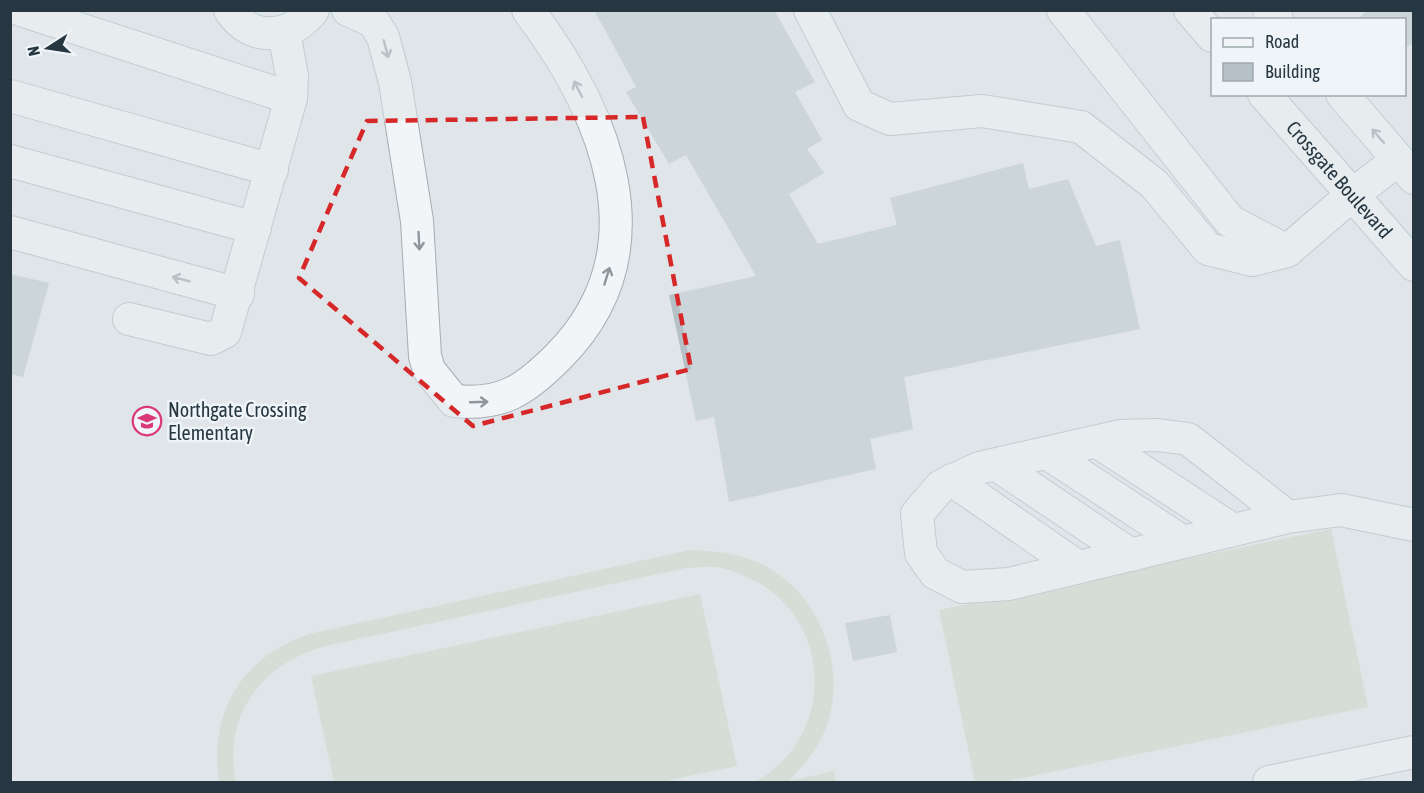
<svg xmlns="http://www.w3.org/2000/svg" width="1424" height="793" font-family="'Asap Condensed',sans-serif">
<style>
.pitch{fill:#c9d4bf}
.building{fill:#b5c0c7}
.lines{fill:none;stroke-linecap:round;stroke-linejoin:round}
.minor-casing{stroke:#a4adb4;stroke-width:34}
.minor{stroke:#f2f5f7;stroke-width:32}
.oneway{stroke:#8c969c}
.marked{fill:none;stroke:#d62828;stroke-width:4.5;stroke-dasharray:12 8;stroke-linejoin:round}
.labels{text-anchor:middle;stroke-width:5;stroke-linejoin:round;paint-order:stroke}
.street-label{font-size:20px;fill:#263742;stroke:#eef4f7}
.poi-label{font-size:20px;fill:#263742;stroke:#eef4f7;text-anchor:start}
</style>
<rect width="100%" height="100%" fill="#dfe5e9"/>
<g class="pitch">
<path d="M1331,529L1368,707L1002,782H975L939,610Z"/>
<path d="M690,550C713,551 736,553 757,562C821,589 852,675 822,737C814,754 801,768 789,781L834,771L836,782H755C835,738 835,622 753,580C741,574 727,568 714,567C705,566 695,568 686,568L326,646C262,663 222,716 236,782H219C209,711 241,658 309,634Z"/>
<path d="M700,594L737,766L661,782H334L311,676Z"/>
</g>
<g class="building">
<path d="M594,10H774L815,82L795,92L822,140L807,149L824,173L789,194L818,244L897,225L890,198L1023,163L1029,189L1068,179L1096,246L1120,240L1140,329L904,377L913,429L870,439L876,469L729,502L714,417L696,421L669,295L756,276L686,155L669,164L626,92L636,87Z"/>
<path d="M1367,10H1414V42L1404,49V20H1357Z"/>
<path d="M10,274L49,283L23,377L10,374Z"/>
<path d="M890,615L897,652L853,661L845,623Z"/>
</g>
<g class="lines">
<g class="minor-casing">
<g id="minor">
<path d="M21,10L291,98"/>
<path d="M230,10C251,43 291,39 313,10"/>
<path d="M348,10L373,21L383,37L395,82L417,221L425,356L429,370L454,401C502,406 525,390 558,357C664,251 606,113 528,10"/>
<path d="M810,10L859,105L890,119L982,111L1081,127L1154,184L1208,249L1252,260L1287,251L1352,195L1398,160"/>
<path d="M1063,10L1230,221L1287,251"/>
<path d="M1190,10L1212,36"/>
<path d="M1269,10L1277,20"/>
<path id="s1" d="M1264,94L1414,265"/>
<path d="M1342,94L1414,178"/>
<path d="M10,96L272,170"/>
<path d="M10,161L255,228"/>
<path d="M10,232L238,294"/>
<path d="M129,319L211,339L225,332L291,98L292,76L284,32"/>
<path d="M1098,442L1233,530"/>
<path d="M1047,453L1183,542"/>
<path d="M997,465L1131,555"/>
<path d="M952,480L1078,567"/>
<path d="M1288,517L1188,439L1157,435L1120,436L979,468L941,486L917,514L921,553L935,573L962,587L1009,584L1288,517L1341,510L1414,525"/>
<path d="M1269,782L1414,752"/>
</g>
</g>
<use href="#minor" class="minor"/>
</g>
<defs><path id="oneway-shaft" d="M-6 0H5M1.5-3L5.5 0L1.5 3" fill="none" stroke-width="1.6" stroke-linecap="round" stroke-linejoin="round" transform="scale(1.5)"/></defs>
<g class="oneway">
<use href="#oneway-shaft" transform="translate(386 49) rotate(75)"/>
<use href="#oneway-shaft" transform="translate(578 89) rotate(-117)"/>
<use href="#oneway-shaft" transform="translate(1378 136) rotate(-131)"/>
<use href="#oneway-shaft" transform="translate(419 241) rotate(87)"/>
<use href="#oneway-shaft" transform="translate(607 276) rotate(-73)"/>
<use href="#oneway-shaft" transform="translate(181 279) rotate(-165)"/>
<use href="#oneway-shaft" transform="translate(479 402) rotate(-2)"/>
</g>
<path d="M0 0H1424V793H0ZM643,117L691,369L473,426L299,278L367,121Z" fill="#dfe5e9" fill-opacity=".55" fill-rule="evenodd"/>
<path class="marked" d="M643,117L691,369L473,426L299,278L367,121Z"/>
<defs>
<g id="school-ring" transform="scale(1.5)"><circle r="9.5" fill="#eef4f7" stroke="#da3878" stroke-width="1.5"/><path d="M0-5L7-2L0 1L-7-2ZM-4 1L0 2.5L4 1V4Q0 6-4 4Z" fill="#da3878"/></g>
</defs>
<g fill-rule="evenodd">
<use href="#school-ring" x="147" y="421"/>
</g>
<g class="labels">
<g class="street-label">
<text dy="7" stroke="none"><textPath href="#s1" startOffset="114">Crossgate Boulevard</textPath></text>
</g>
<g class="poi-label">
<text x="168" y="417">Northgate Crossing<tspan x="168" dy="23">Elementary</tspan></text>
</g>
</g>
<rect width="1424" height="793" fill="none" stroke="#263742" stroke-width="24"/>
<rect x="1211" y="18" width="195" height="78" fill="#eef4f7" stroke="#9ea8af" stroke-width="1.5"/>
<rect x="1223" y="38" width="30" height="9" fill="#f2f5f7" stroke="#9ea8af" stroke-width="1.5"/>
<text x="1265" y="48" font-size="18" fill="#263742">Road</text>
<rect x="1223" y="63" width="30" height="18" fill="#b5c0c7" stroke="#9ea8af" stroke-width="1.5"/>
<text x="1265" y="78" font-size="18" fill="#263742">Building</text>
<g transform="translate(48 48) rotate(258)" stroke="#eef4f7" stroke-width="4.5" paint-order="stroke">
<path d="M0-4.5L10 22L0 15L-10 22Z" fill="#263742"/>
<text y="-9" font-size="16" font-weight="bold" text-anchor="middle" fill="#263742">N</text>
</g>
</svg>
